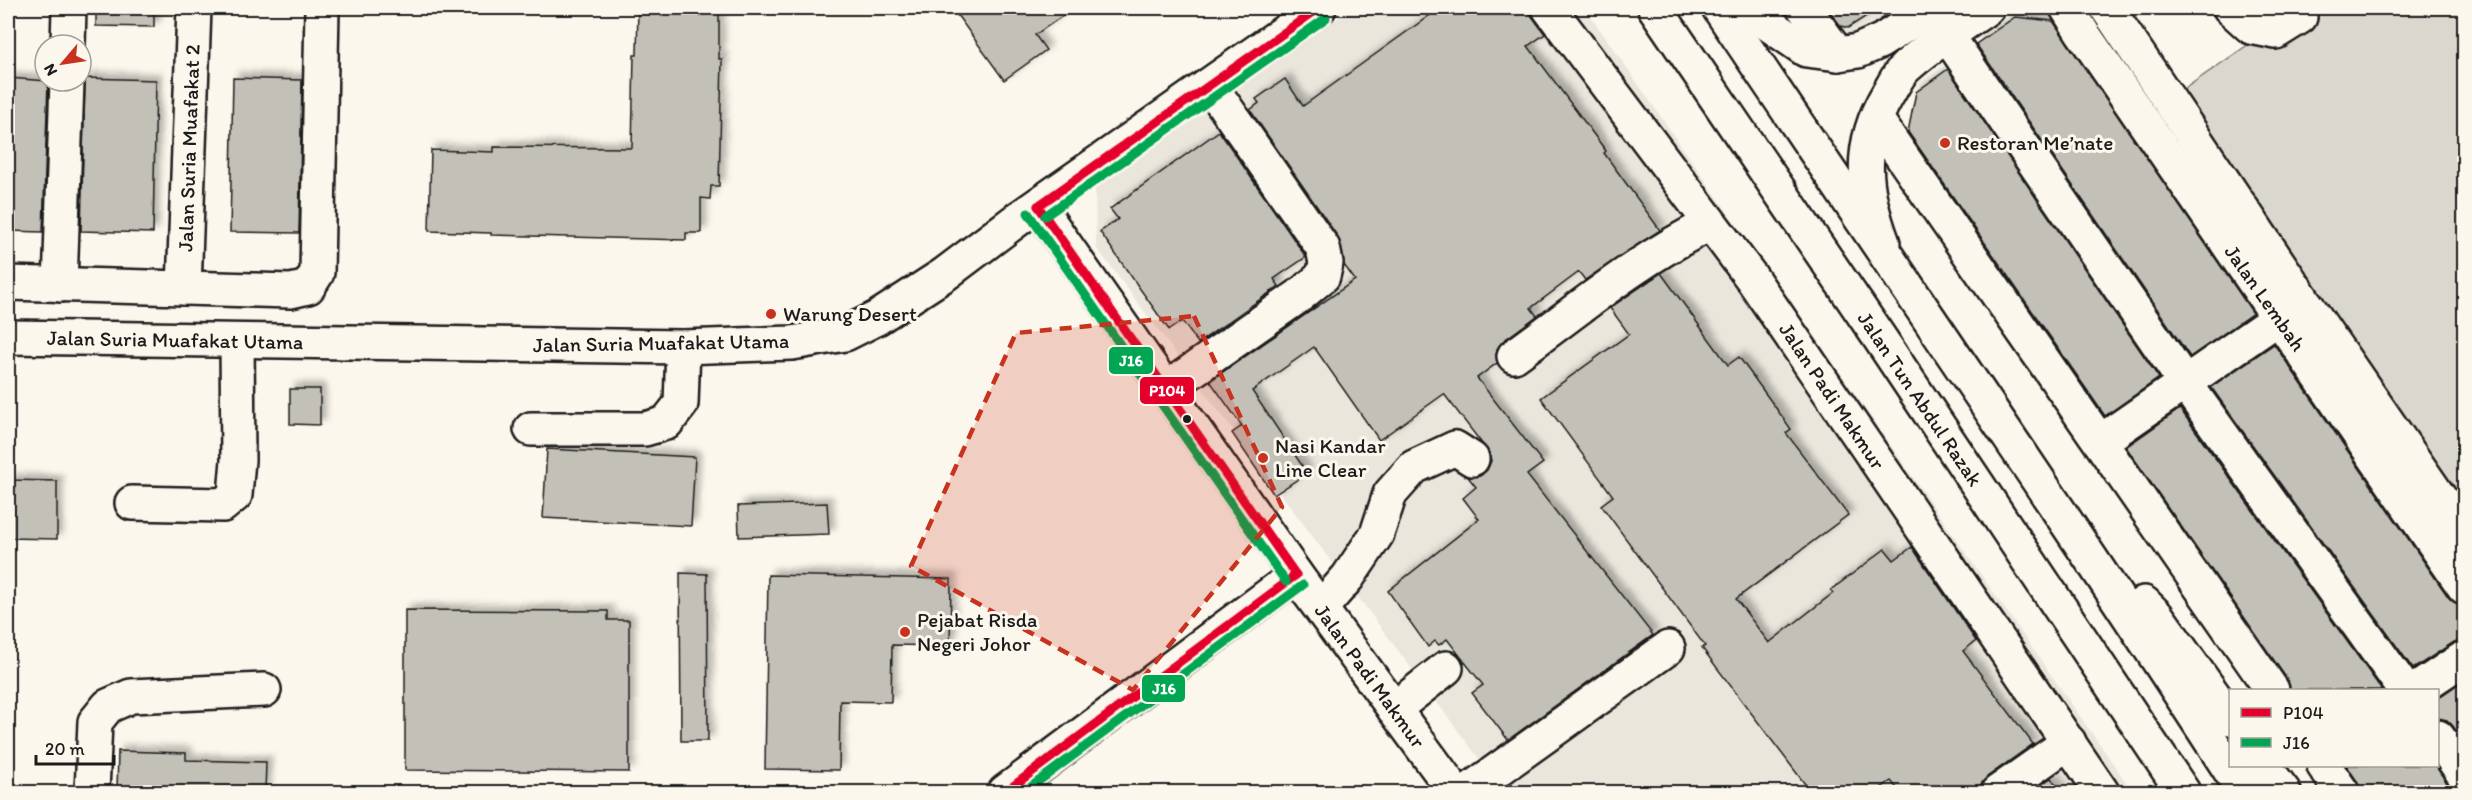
<svg xmlns="http://www.w3.org/2000/svg" width="2472" height="800" font-family="Itim,sans-serif">
<style>
.built{fill:#eae6dc}
.green{fill:#dad7ce;stroke:#7b7a75;stroke-width:1.5}
.building{fill:#c3c0b8;stroke:#1c1c1c;stroke-width:1.5;filter:url(#shadow)}
.lines{fill:none;stroke-linecap:round;stroke-linejoin:round}
.minor-casing{stroke:#1c1c1c;stroke-width:38}
.highway-casing{stroke:#1c1c1c;stroke-width:38}
.minor{stroke:#fbf7ec;stroke-width:33}
.highway{stroke:#fbf7ec;stroke-width:33}
.bus-1-casing{stroke:#fbf7ec;stroke-width:14}
.bus-2-casing{stroke:#fbf7ec;stroke-width:14}
.bus-1{stroke:#e4002b;stroke-width:9}
.bus-2{stroke:#00a651;stroke-width:9}
.marked{fill:#c8321e;fill-opacity:0.2;stroke:#c8321e;stroke-width:4.5;stroke-dasharray:12 8;stroke-linejoin:round}
.poi-dot{fill:#c8321e;stroke:#fbf7ec;stroke-width:2}
.bus-dot{fill:#1c1c1c;stroke:#fbf7ec;stroke-width:2}
.labels{text-anchor:middle;stroke-width:6;stroke-linejoin:round;paint-order:stroke}
.poi-label{font-size:21px;fill:#1c1c1c;stroke:#fbf7ec;text-anchor:start}
.street-label{font-size:21px;fill:#1c1c1c;stroke:#fbf7ec}
.line-badge{stroke:#fbf7ec;stroke-width:2}
.badge-label{font-size:16px;text-anchor:middle;font-weight:bold;fill:#fff}
</style>
<defs>
<filter id="shadow"><feDropShadow dx="5.5" dy="-5.5" stdDeviation="3" flood-color="#0004"/></filter>
</defs>
<rect width="100%" height="100%" fill="#fbf7ec"/>
<filter id="ink" filterUnits="userSpaceOnUse"><feTurbulence type="fractalNoise" baseFrequency=".0167" numOctaves="2"/><feDisplacementMap in="SourceGraphic" scale="12" xChannelSelector="R" yChannelSelector="G"/><feConvolveMatrix kernelMatrix="1 2 1 2 8 2 1 2 1" color-interpolation-filters="sRGB"/></filter>
<g filter="url(#ink)">
<g class="built">
<path d="M1352,8H1585L2133,792H1504L1096,247L1095,186Z"/>
<path d="M1816,8H1914L1843,44Z"/>
</g>
<path class="green" d="M2301,8H2464V507L2177,94Z"/>
<g class="building">
<path d="M96,8H154V27L96,26Z"/>
<path d="M638,8H719V59H722L719,186H711L710,199L701,198V233H686V240L491,235V233L429,231L431,150L494,152V147L632,148L634,55H637Z"/>
<path d="M952,8H1074L1035,35L1046,50L1004,80Z"/>
<path d="M1440,8H1526L1545,34L1528,46L1606,151L1604,153L1660,230L1585,280L1579,272L1531,308L1537,316L1503,341L1497,349V363L1477,378L1543,463L1527,475L1653,635L1508,740L1472,693L1483,685L1460,656L1447,639L1439,645L1435,641L1428,647L1388,591L1479,519L1463,498L1476,487L1468,477L1480,476L1487,470L1491,461L1490,454L1444,394L1379,440L1314,347L1252,391L1307,473L1274,495L1232,433L1242,426L1210,381L1355,280L1344,265L1338,237L1250,110L1259,103L1256,99L1285,79L1303,106Z"/>
<path d="M1827,8H1879L1848,28L1841,26Z"/>
<path d="M2015,17L2053,21L2253,313L2190,357L1976,44Z"/>
<path d="M1948,69L2159,378L2105,416L1908,132L1916,92Z"/>
<path d="M8,78L48,81L43,232L8,231Z"/>
<path d="M85,78L156,80L153,233L81,231Z"/>
<path d="M233,78L302,80L299,233L230,232Z"/>
<path d="M1219,131L1306,257L1274,279L1279,286L1198,343L1182,321L1169,330L1100,232L1118,219L1110,209Z"/>
<path d="M1661,273L1728,365L1739,357L1791,429L1786,433L1848,515L1736,599L1769,643L1833,593L1831,590L1885,549L1894,560L1912,547L1976,641L1963,651L2033,744L1987,777L1981,784L1979,792H1900L1891,781L1875,792H1811L1702,648L1705,646L1601,505L1613,496L1541,398L1629,334L1610,308Z"/>
<path d="M2274,344L2449,598L2459,605L2464,612V640L2454,642L2413,669L2211,387Z"/>
<path d="M290,389H320V425L290,424Z"/>
<path d="M2180,409L2382,690H2290L2287,679L2126,447Z"/>
<path d="M547,449L695,457L691,526L543,518Z"/>
<path d="M8,480L57,481V539L8,538Z"/>
<path d="M827,503L829,534L739,537L738,506Z"/>
<path d="M680,573L707,574L708,741H681Z"/>
<path d="M768,575L951,579L950,646L892,645L891,702L840,701L839,770L765,769Z"/>
<path d="M405,610L608,611V620H629V772L405,770Z"/>
<path d="M2464,680V743L2453,726L2447,720L2438,718V698Z"/>
<path d="M118,751L186,753V760L266,762L265,792H117Z"/>
<path d="M2346,765H2435L2449,786L2459,792H2360L2357,781Z"/>
<path d="M2051,778L2062,792H2030Z"/>
</g>
<g class="lines">
<g class="minor-casing">
<g id="minor">
<path d="M1549,8L1751,277L2102,792"/>
<path d="M1745,8L1806,50L1838,54L1858,51L1881,41L1932,8"/>
<path d="M1804,8L1838,54"/>
<path d="M2067,8L2082,32L2464,587"/>
<path d="M2107,8L2304,301L2464,533"/>
<path d="M2230,8L2251,27L2276,32L2300,17"/>
<path d="M1947,35L2185,383L2405,690"/>
<path d="M68,45L69,8"/>
<path d="M1876,119L2272,690"/>
<path d="M1038,206L1296,575L1455,792"/>
<path d="M1883,243C1863,189 1857,146 1888,94C1893,86 1898,74 1906,67C1930,45 1960,27 1987,8"/>
<path d="M8,283L291,291L308,287L317,273L322,8"/>
<path d="M60,285L67,81"/>
<path d="M184,288L194,8"/>
<path d="M8,337L683,347L792,343L845,334L877,318L945,274L1022,216L1319,8"/>
<path d="M1514,356C1578,310 1638,259 1710,224"/>
<path d="M1166,389L1299,296L1323,276L1326,263L1323,248L1210,85"/>
<path d="M531,429H645L666,423L681,404L683,347"/>
<path d="M2101,441L2297,305"/>
<path d="M132,503L223,505L235,495L238,460L237,341"/>
<path d="M1321,608L1348,577L1377,534L1390,494L1414,467L1455,448L1472,459"/>
<path d="M2416,690L2464,658"/>
<path d="M1394,709L1446,668"/>
<path d="M2438,737L2464,775"/>
<path d="M2324,766L2342,792"/>
<path d="M92,792L95,722L108,706L131,696L264,690"/>
<path d="M1005,792L1296,575"/>
<path d="M1467,792L1668,648"/>
<path d="M1998,792L2069,742"/>
</g>
</g>
<g class="highway-casing">
<g id="highway">
<path d="M1655,8L1881,340L2183,792"/>
<path d="M1719,8C1894,269 2074,528 2244,792"/>
<path d="M2144,603L2157,616L2230,718"/>
<path d="M2264,766L2284,792"/>
</g>
</g>
<use href="#minor" class="minor"/>
<use href="#highway" class="highway"/>
<g class="bus-1-casing">
<g id="bus-1">
<path d="M1038,206L1296,575"/>
<path d="M1038,206L1319,8"/>
<path d="M1005,792L1296,575"/>
</g>
</g>
<g class="bus-2-casing">
<g id="bus-2">
<path d="M1028,213L1286,582"/>
<path d="M1045,216L1326,18"/>
<path d="M1024,792L1303,585"/>
</g>
</g>
<use href="#bus-1" class="bus-1"/>
<use href="#bus-2" class="bus-2"/>
</g>
</g>
<path class="marked" d="M1194,316L1282,507L1133,690L911,566L1016,333Z"/>
<g class="poi-dot">
<circle cx="1945" cy="143" r="6"/>
<circle cx="771" cy="314" r="6"/>
<circle cx="1263" cy="458" r="6"/>
<circle cx="905" cy="632" r="6"/>
</g>
<circle class="bus-dot" cx="1187" cy="419" r="5"/>
<g class="labels">
<g class="poi-label">
<text x="1957" y="150">Restoran Me’nate</text>
<text x="783" y="321">Warung Desert</text>
<text x="1275" y="453">Nasi Kandar<tspan x="1275" dy="24">Line Clear</tspan></text>
<text x="917" y="627">Pejabat Risda<tspan x="917" dy="24">Negeri Johor</tspan></text>
</g>
<g class="street-label">
<text transform="translate(189 148) rotate(-88)" y="7">Jalan Suria Muafakat 2</text>
<text transform="translate(2265 298) rotate(55)" y="7">Jalan Lembah</text>
<text transform="translate(175 340) rotate(1)" y="7">Jalan Suria Muafakat Utama</text>
<text transform="translate(661 343) rotate(-1)" y="7">Jalan Suria Muafakat Utama</text>
<text transform="translate(1832 396) rotate(56)" y="7">Jalan Padi Makmur</text>
<text transform="translate(1920 399) rotate(56)" y="7">Jalan Tun Abdul Razak</text>
<text transform="translate(1370 676) rotate(54)" y="7">Jalan Padi Makmur</text>
</g>
</g>
<g class="line-badge">
<rect x="1108" y="346" width="46" height="29" rx="6" fill="#00a651"/>
<rect x="1139" y="376" width="56" height="29" rx="6" fill="#e4002b"/>
<rect x="1141" y="674" width="45" height="29" rx="6" fill="#00a651"/>
</g>
<g class="badge-label">
<text x="1131" y="366">J16</text>
<text x="1167" y="396">P104</text>
<text x="1164" y="694">J16</text>
</g>
<rect width="2472" height="800" fill="none" stroke="#fbf7ec" stroke-width="30"/>
<rect x="15" y="15" width="2442" height="770" fill="none" stroke="#1c1c1c" stroke-width="2" filter="url(#ink)"/>
<rect x="2229" y="689" width="210" height="78" fill="#fbf7ec" stroke="#a29f99" stroke-width="1.5"/>
<rect x="2241" y="708" width="30" height="9" fill="#e4002b" stroke="#a29f99" stroke-width="1.5"/>
<text x="2283" y="719" font-size="18" fill="#1c1c1c">P104</text>
<rect x="2241" y="738" width="30" height="9" fill="#00a651" stroke="#a29f99" stroke-width="1.5"/>
<text x="2283" y="749" font-size="18" fill="#1c1c1c">J16</text>
<g transform="translate(63 63) rotate(241)"><circle r="28" fill="#fbf7ec" stroke="#a29f99" stroke-width="1.5"/>
<path d="M0-4.5L10 22L0 15L-10 22Z" fill="#c8321e"/>
<text y="-9" font-size="16" font-weight="bold" text-anchor="middle" fill="#1c1c1c">N</text>
</g>
<path d="M36 755v9h78v-9" fill="none" stroke="#1c1c1c" stroke-width="3"/>
<text x="45" y="755" font-size="18" fill="#1c1c1c" stroke="#fbf7ec" stroke-width="4.5" paint-order="stroke">20 m</text>
</svg>
